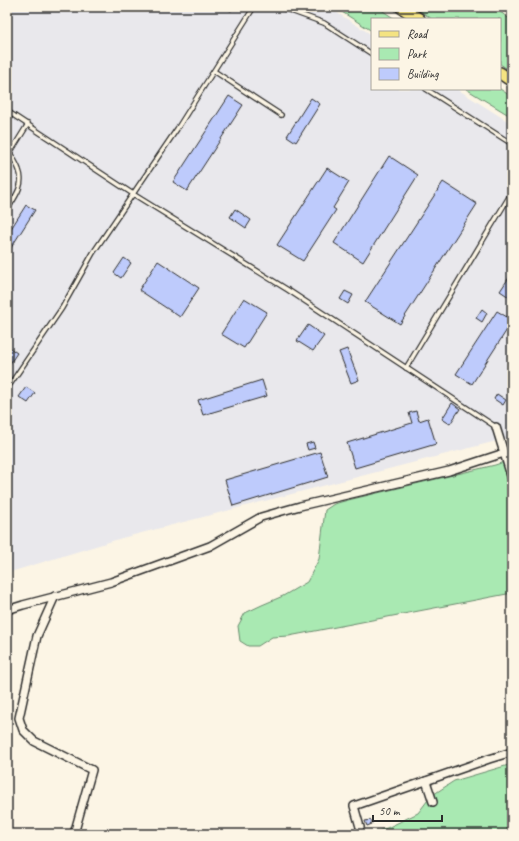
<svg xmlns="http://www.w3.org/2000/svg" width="519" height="841" font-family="Caveat,sans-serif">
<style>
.built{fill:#e9e8ec}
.green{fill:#a9e9b2;stroke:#6a8a6e}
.building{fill:#becbfc;stroke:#2b2b2b}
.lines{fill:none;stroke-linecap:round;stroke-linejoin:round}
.service-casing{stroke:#2b2b2b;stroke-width:6}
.minor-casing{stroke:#2b2b2b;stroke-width:10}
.primary-casing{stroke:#2b2b2b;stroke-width:14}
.service{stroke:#fcf5e5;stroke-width:3.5}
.minor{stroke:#fcf5e5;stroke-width:7}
.primary{stroke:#f4e382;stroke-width:11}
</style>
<rect width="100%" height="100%" fill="#fcf5e5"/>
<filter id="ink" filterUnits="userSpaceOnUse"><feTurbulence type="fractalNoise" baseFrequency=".025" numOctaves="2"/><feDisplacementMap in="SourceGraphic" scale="8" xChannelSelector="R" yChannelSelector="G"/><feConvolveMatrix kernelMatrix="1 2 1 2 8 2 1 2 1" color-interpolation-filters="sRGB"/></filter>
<g filter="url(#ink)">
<path class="built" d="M7,7H328L372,35V89H457L512,124V437L122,538L7,573Z"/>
<g class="green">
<path d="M334,7H377L395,19H372V31Z"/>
<path d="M414,7H494L512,21V72L500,64V19H432Z"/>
<path d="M466,89H500L512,97V117Z"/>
<path d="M512,454V593L289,636L272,637L258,646H248L240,641L238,626L245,613L262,605L283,596L307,582L319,559L325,510L334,504L348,500L495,465L504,462Z"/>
<path d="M512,764V834H368L387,828L418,813L431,796L454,781Z"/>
</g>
<g class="building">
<path d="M225,7H234L231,11Z"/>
<path d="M229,96L243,105L187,191L173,182Z"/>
<path d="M311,98L320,104L296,142L287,136Z"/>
<path d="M389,156L418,175L363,262L334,243Z"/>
<path d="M327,168L349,182L333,208L336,210L303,261L277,245Z"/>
<path d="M443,182L477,204L400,324L365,302Z"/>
<path d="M26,205L35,210L7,254V235Z"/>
<path d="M235,209L251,220L246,228L230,217Z"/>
<path d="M124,258L131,263L121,278L114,273Z"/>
<path d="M158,261L199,288L180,317L139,290Z"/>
<path d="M512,273V299L500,291Z"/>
<path d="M345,291L353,295L348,304L340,299Z"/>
<path d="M244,298L267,312L244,348L221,334Z"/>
<path d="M482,309L487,313L482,322L476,318Z"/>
<path d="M497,311L512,320V322L472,384L456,374Z"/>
<path d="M308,325L324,336L313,351L297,341Z"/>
<path d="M7,346L17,353L7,368Z"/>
<path d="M347,349L359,380L351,383L339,352Z"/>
<path d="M262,380L267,396L203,415L198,400Z"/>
<path d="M26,387L35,393L28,403L19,397Z"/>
<path d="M497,394L506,400L503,405L494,399Z"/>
<path d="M452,403L460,409L450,424L442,419Z"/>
<path d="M416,411L419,421L428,418L436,444L355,468L347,443L412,423L409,413Z"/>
<path d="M313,442L315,448L308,450L306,444Z"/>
<path d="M320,452L328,477L233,506L225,480Z"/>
<path d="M371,820L372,824L367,826L365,821Z"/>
</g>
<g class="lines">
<g class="service-casing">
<g id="service">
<path d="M280,7L324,23L372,54"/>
<path d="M214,71L281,115"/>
<path d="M426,89L512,144"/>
<path d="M7,111L133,194L288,290L496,427"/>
<path d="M7,153H10L28,124"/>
<path d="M7,210C15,197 25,185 19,170C17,164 13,158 10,153"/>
<path d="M406,368L512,192"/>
<path d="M7,389L62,308L93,253L177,129L254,7"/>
</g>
</g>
<g class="minor-casing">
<g id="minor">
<path d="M496,427L512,479"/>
<path d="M55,596L37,636L19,718L23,730L34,741L92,770L74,834"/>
<path d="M7,610L23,605L111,582L210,546L261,517L300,506L449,471L504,453"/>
<path d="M426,781L433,802"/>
<path d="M360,827L354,806L489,759L512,752"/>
</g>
</g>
<g class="primary-casing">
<g id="primary">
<path d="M401,7L419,19"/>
<path d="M500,73L512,81"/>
</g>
</g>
<use href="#service" class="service"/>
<use href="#minor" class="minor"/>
<use href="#primary" class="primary"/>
</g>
</g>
<rect width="519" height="841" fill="none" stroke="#fcf5e5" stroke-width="24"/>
<rect x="12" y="12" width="495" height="817" fill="none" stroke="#2b2b2b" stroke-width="1.5" filter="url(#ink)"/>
<rect x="371" y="18" width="130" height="72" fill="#fcf5e5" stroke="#a8a49b"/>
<rect x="379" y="31" width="20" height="6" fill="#f4e382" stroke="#a8a49b"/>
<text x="407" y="38" font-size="12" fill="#2b2b2b">Road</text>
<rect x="379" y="48" width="20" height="12" fill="#a9e9b2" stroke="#a8a49b"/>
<text x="407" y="58" font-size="12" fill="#2b2b2b">Park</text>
<rect x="379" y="68" width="20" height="12" fill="#becbfc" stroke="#a8a49b"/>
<text x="407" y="78" font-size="12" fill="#2b2b2b">Building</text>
<path d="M373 815v6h69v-6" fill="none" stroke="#2b2b2b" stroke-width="2"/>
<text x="379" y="815" font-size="12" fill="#2b2b2b" stroke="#fcf5e5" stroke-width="3" paint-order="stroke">50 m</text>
</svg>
